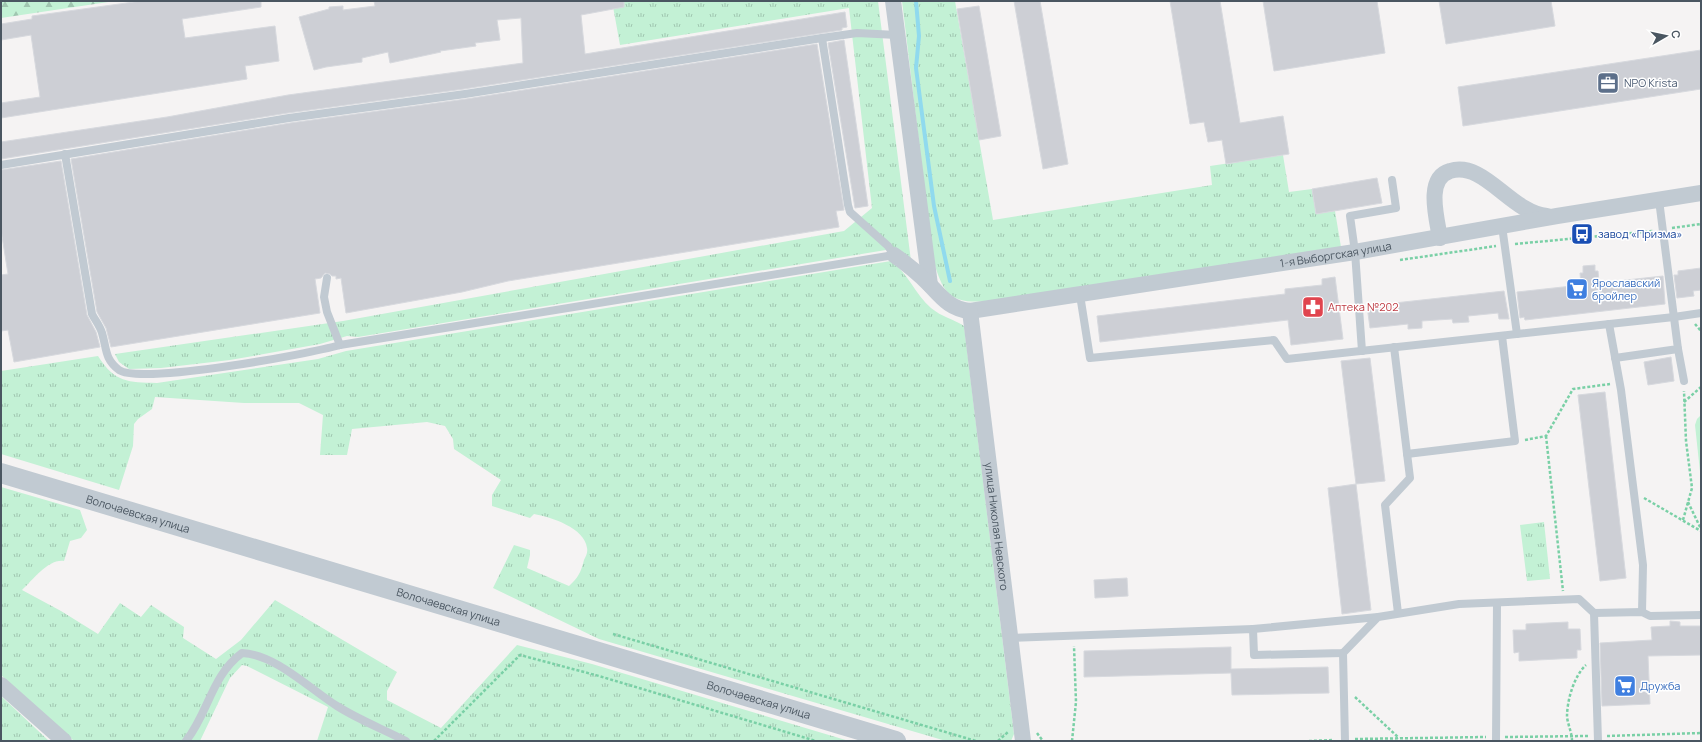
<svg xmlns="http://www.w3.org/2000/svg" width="1702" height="742" font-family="Manrope,sans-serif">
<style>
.grass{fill:url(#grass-tufts)}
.forest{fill:url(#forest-firs)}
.pitch{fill:#c3f1d5}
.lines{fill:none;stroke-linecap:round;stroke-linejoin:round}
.stream{stroke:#90daee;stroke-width:4}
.building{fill:#cdcfd5;stroke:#d7d9de}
.path{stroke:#7ad0a6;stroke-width:2.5;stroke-dasharray:3 2;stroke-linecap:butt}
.service{stroke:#c1cad2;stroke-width:8}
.minor{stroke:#c1cad2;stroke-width:16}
.tertiary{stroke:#c1cad2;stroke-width:20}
.labels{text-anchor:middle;stroke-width:3;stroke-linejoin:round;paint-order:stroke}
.service-label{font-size:11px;fill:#4e5e75;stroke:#fff;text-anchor:start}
.transit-label{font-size:11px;fill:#164399;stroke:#fff;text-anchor:start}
.street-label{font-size:11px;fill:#4a5661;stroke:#fff}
.shop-label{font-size:11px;fill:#366cbe;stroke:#fff;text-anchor:start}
.health-label{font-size:11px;fill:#be3a42;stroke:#fff;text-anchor:start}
</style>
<defs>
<pattern id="grass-tufts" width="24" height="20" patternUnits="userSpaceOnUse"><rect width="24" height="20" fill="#c3f1d5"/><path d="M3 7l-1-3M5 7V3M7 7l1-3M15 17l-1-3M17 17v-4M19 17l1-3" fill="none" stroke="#a0c6b0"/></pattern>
<pattern id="forest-firs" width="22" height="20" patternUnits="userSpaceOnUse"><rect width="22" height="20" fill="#c3f1d5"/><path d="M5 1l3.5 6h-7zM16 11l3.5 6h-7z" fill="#a0c6b0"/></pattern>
</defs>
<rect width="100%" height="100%" fill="#f5f3f3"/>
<g class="grass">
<path d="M612,1H878L911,261L892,249L358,337L347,336L320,344L230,360L161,368L129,369L119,362L115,354L343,321L844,231L872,208L849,8L620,45Z"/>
<path d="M902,1H955L993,220L1212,185L1210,166L1283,155L1289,192L1312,189L1316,214L1335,211L1341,247L991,301C951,304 944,297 933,259Z"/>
<path d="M891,261C908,273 915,294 931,308C942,317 953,319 964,326L1014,734L1011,741H946L599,639L493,588L514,545L530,550V555L527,568L569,586C578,578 581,572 584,560C586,556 588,552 587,548C585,528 551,517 534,514L530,518L492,506V495L501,480L454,449L453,439L445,426L427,422L352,429L347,455H320L323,415L299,403H244L155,397L152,409L138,419L134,424L133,446L119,490L1,454V371L98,356C115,383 128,382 157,383L318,359L346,351Z"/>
<path d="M1,487L80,510L87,530L81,538L70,541L64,561C48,559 33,580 22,590L61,611L98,634L120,603L141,617L151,605L184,627L183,638L216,659L241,640L275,600L397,672L387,691V700L441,728L517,645L592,664L849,741H317L328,707L247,666L242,665L230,678L200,741H74L1,675Z"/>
<path d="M1544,522L1550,579L1527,581L1520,525Z"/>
<path d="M1,696L49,741H1Z"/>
</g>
<path class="forest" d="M1,1H115L1,18Z"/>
<path class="pitch" d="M1701,415V481L1695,425L1697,419Z"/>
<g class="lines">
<path class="stream" d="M916,1L919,36L916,68L934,206L950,281"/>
</g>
<g class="building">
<path d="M141,1H261V7L182,19L185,38L275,26L279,61L245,66L247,79L1,118V103L40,97L31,35L1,40V24L32,19V16Z"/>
<path d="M374,1H624V7L581,15L585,54L845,12L847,27L842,28V30L464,89L288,113L1,159V142L167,117L288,95L523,63L521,18L497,20L500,40L475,43L476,46L440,51L441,52L390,63L388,52L362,58V62L326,67L314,70L299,17L329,9V7L343,6V10L375,6Z"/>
<path d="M1014,1H1040L1068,164L1043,169Z"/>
<path d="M1170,1H1220L1240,123L1283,116L1289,154L1226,164L1222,140L1208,142L1204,122L1190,124Z"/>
<path d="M1263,1H1377L1385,53L1274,71Z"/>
<path d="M1439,1H1551L1555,26L1446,44Z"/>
<path d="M979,6L1001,136L979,140L957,9Z"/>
<path d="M844,40L868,206L855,208L828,43Z"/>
<path d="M817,44L844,210L836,211L839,227L508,281L462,292L346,313L341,278L336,279V276H332L330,274L325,273L321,278L315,279L320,313L111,347L106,328L97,312L71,159L290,123L466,99Z"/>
<path d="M1701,50V89L1463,126L1458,87Z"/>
<path d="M61,161L87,315L96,332L100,347L14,362L8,330L1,331V275L8,274L1,230V170Z"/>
<path d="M1377,178L1382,203L1316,214L1312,189Z"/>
<path d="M1595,265V271H1598L1599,283L1663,276L1665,304L1525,320L1524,317L1520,318L1517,292L1581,285L1580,273H1583V266Z"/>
<path d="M1701,268V290L1693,291L1694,296L1677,298L1674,275H1678V271Z"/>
<path d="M1335,277L1343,339L1291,345L1288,320L1100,342L1097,316L1285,294V289L1322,285V279Z"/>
<path d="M1504,291L1509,319H1499L1498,313L1468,316L1469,322L1453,323L1452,319L1422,321V328L1408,329V324L1370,328L1367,306Z"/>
<path d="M1671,357L1674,381L1648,385L1644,362Z"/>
<path d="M1370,358L1385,481L1356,484L1341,361Z"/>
<path d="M1605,392L1626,578L1600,581L1578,395Z"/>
<path d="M1356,484L1371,610L1342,614L1328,488Z"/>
<path d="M1127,578L1128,596L1095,598L1094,580Z"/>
<path d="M1670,621L1680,622V626H1701V655L1648,656L1650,704L1602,706L1600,643L1652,640L1651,627L1670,626Z"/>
<path d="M1568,622V629H1580L1581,650H1577V658L1519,661V652L1514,653L1513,630H1526V624Z"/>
<path d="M1231,647V669L1328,667L1329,693L1232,695L1231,673L1084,677V651Z"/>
</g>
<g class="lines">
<g class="path">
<path d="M1672,228L1701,224"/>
<path d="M1515,244L1653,231"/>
<path d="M1400,260L1496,246"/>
<path d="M1695,324L1701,331"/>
<path d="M1684,402L1701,387"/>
<path d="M1546,436L1563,591"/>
<path d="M1525,440L1546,436L1573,389L1610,384"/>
<path d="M1644,498L1701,531"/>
<path d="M1688,502L1701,529"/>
<path d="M1683,520L1692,488L1686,441L1684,391"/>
<path d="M613,634L976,741"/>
<path d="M1355,697L1399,738"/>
<path d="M1037,733L1043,741"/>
<path d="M1607,736L1701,733"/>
<path d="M1505,737L1588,736"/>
<path d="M1355,739L1486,737"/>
<path d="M434,741L520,655L599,676L816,741"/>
<path d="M998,741L1008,732"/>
<path d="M1072,741L1076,702L1074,646"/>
<path d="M1309,741L1334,740"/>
<path d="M1572,741C1572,733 1568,725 1567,717C1567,700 1574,676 1586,665"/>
</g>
<g class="service">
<path d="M822,38L848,205L850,212L888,246L894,255"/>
<path d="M65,154L92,314C95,320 100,326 102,333C107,349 104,358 119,370C140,385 309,354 340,345L894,255"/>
<path d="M1,165L289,118L465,94L822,38L857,33L897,35"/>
<path d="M1502,226L1517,334"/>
<path d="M327,278L324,297L327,312L340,345"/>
<path d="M1080,295L1090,358L1274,340L1287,359L1674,317L1701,313"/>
<path d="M1609,324L1621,390L1643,565L1642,612"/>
<path d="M1394,347L1410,478L1385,505L1398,613"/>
<path d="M1678,349L1684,381"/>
<path d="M1362,351L1355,252L1350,216L1396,208L1392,180"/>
<path d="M1615,358L1678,349L1659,200"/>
<path d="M1407,454L1515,441L1502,336"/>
<path d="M1594,613L1598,741"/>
<path d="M1253,629L1378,617"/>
<path d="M1010,638L1253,629L1254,655L1343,653L1378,617L1459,604L1579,599L1594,613L1642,612L1650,616L1701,615"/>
<path d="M1343,653L1345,741"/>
<path d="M186,741C209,712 211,676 242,653C275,654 310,689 337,706C359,720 383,729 406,741"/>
<path d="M1496,741L1497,604"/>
</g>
<g class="minor">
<path d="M893,1L930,285"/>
<path d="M1440,238C1437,219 1425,178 1450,171C1484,160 1511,213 1547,216"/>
<path id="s1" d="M894,255C907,264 919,274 930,285C943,299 951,309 970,311L1355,252L1557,216L1701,193"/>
<path id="s2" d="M970,311L1023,741"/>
<path d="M1,685L64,741"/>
</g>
<path class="tertiary" id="s3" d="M1,473L896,741"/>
</g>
<defs>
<g id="office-square" transform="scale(1.15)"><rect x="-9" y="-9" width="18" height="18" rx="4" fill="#5c6f8a" stroke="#fff"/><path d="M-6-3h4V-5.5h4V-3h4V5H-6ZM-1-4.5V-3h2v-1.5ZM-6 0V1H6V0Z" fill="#fff"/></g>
<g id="bus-square" transform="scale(1.15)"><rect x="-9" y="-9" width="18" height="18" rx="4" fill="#1a4fb4" stroke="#fff"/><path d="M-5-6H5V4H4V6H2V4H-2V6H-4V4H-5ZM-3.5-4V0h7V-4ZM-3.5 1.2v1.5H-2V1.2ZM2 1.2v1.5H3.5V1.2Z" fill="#fff"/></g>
<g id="supermarket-square" transform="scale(1.15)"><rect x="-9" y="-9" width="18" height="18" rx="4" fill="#3f7fe0" stroke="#fff"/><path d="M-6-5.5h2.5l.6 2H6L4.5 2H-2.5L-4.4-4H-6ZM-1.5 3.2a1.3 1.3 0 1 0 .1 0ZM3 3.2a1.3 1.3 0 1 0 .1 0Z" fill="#fff"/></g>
<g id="pharmacy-square" transform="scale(1.15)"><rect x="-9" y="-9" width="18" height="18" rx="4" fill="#e0444e" stroke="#fff"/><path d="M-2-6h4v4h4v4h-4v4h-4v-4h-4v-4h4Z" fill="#fff"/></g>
</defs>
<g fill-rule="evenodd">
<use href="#office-square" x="1608" y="83"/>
<use href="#bus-square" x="1582" y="234"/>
<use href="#supermarket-square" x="1577" y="289"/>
<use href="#pharmacy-square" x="1313" y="307"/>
<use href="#supermarket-square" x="1625" y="686"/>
</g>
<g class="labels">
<g class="service-label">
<text x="1624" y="87">NPO Krista</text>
</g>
<g class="transit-label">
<text x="1598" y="238">завод «Призма»</text>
</g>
<g class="street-label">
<text dy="4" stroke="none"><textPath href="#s1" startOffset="466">1-я Выборгская улица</textPath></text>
<text dy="4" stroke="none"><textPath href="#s3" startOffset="143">Волочаевская улица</textPath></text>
<text dy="4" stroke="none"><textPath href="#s2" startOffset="217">улица Николая Невского</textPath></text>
<text dy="4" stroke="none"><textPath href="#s3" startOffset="467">Волочаевская улица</textPath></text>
<text dy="4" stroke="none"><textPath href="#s3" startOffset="791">Волочаевская улица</textPath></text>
</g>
<g class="shop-label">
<text x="1592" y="287">Ярославский<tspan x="1592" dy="13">бройлер</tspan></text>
<text x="1640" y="690">Дружба</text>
</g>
<g class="health-label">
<text x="1328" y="311">Аптека №202</text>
</g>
</g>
<rect width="1702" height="742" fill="none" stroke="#4a5661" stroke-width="4"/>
<g transform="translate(1666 36) rotate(81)" stroke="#ffffff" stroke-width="3" paint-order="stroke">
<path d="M0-3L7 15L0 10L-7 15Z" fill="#4a5661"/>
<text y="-6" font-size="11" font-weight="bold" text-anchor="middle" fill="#4a5661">С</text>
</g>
</svg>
